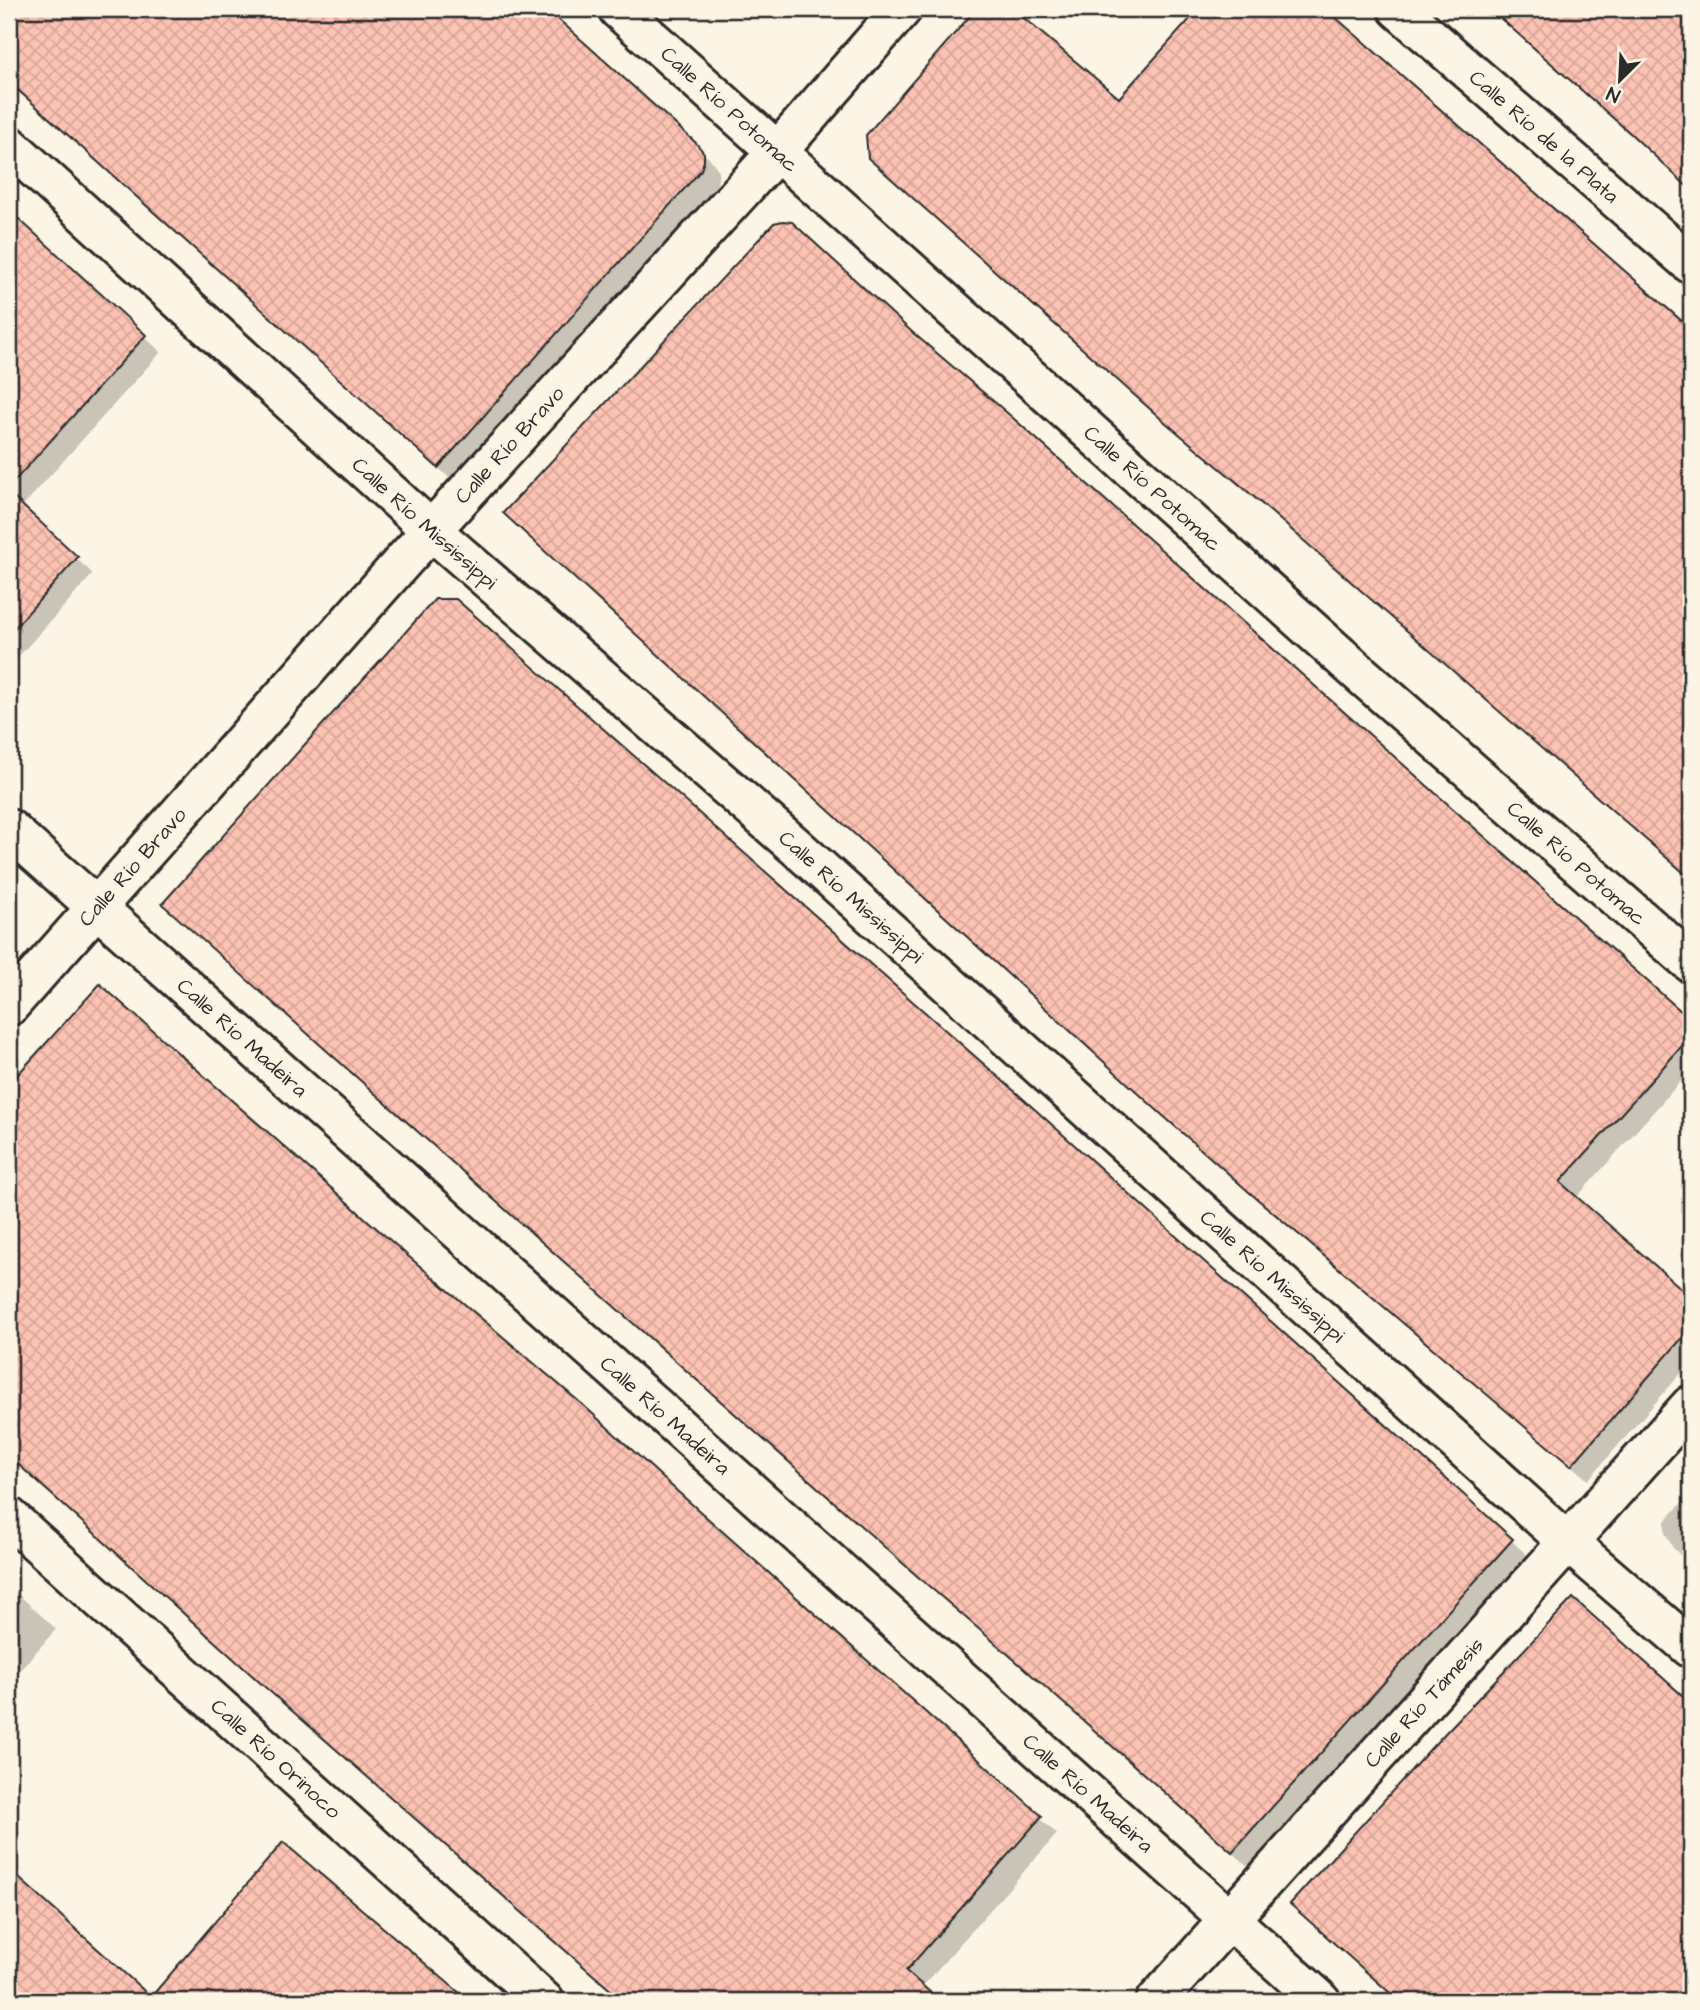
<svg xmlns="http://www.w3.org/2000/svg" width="1700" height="2010" font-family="'Architects Daughter',sans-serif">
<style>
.shadow{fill:#0003}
.building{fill:url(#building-cross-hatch);stroke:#2b2b2b;stroke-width:2}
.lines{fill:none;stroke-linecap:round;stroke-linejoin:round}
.street-casing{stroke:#2b2b2b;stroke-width:44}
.secondary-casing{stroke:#2b2b2b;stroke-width:44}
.street{stroke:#fcf5e5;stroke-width:38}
.secondary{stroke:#fcf5e5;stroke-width:38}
.labels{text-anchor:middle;stroke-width:6;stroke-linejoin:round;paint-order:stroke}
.street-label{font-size:21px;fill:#2b2b2b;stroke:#fcf5e5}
</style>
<defs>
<pattern id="building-cross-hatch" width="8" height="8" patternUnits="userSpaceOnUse" patternTransform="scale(1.75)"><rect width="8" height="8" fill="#fcc2b3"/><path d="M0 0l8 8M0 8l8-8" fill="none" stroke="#d8a79a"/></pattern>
</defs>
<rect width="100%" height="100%" fill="#fcf5e5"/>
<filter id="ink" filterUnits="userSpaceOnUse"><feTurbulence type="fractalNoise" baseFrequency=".0143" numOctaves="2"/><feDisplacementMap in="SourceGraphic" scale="14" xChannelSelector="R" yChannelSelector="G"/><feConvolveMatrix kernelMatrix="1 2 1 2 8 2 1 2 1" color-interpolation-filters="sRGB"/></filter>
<g filter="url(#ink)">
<g class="shadow">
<path d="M9,9H544L712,161L719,171L717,186L455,483L9,81Z"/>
<path d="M979,9H1010L1119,101L1201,9H1325L1691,331V879L1178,433L886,174L867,135Z"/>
<path d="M1490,9H1691V189L1651,152Z"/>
<path d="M9,213L161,352L22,507L93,574L9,667Z"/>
<path d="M911,333L1003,412L1691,1022V1070L1576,1198L1691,1299V1362L1588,1480L1267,1208L521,529Z"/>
<path d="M181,920L1511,1540L1528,1556L1249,1867L1028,1671L934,1591Z"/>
<path d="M100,986L676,1493L1057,1834L922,1987L937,2001H622L284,1704L9,1453V1087Z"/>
<path d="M1691,1493V1566L1673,1548L1665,1533V1521Z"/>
<path d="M9,1586L56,1629L9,1683Z"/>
<path d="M1574,1600L1691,1706V2001H1400L1308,1919Z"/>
<path d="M283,1844L466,2001H9V1871L151,2000Z"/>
</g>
<g class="building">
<path d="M9,9H547L696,143L704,153V161L701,170L438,468L9,82Z"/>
<path d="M976,9H1013L1119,98L1199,9H1326L1691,329V879L1246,490L1159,417L868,158L866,135Z"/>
<path d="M1490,9H1691V190L1631,134Z"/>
<path d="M9,210L146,335L9,487Z"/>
<path d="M783,221L792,222L912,332L1005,411L1691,1020V1036L1560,1182L1691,1297V1328L1571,1466L1249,1192L1160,1113L503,513L774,223Z"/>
<path d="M9,493L78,557L9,634Z"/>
<path d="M435,599H456L1020,1096L1513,1539L1232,1852L1009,1655L916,1575L162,904Z"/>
<path d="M100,984L408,1256L583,1405L677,1491L1042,1816L906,1971L940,2001H623L266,1688L9,1456V1084Z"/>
<path d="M1573,1598L1691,1703V2001H1399L1290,1904L1434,1745Z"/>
<path d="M283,1842L469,2001H9V1869L151,1997Z"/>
</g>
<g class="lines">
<g class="street-casing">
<g id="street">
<path id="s1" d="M618,9L1357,671L1691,963"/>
<path id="s2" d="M1398,9L1691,264"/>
<path id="s3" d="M9,829L1321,2001"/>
<path id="s4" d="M9,1517L544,2001"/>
<path id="s5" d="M1156,2001L1691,1405"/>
</g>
</g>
<g class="secondary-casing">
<g id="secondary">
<path id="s6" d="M9,145L431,530L794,845L1569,1543L1691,1648"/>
<path id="s7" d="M9,1006L404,560L777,152L902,9"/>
</g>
</g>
<use href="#street" class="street"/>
<use href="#secondary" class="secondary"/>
</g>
</g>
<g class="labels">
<g class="street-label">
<text dy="7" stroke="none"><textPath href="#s1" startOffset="150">Calle Río Potomac</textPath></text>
<text dy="7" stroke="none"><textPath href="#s2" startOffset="194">Calle Río de la Plata</textPath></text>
<text dy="7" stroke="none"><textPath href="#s7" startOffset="752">Calle Río Bravo</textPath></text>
<text dy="7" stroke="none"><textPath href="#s1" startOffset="718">Calle Río Potomac</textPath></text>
<text dy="7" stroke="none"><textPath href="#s6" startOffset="562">Calle Río Mississippi</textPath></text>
<text dy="7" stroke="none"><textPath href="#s1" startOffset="1284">Calle Río Potomac</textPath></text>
<text dy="7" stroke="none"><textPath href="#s7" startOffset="186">Calle Río Bravo</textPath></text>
<text dy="7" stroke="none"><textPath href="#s6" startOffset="1129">Calle Río Mississippi</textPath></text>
<text dy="7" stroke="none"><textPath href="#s3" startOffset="313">Calle Río Madeira</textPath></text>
<text dy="7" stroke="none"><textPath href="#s6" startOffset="1696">Calle Río Mississippi</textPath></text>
<text dy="7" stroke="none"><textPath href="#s3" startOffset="880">Calle Río Madeira</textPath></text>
<text dy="7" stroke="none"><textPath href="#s5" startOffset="401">Calle Río Támesis</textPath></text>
<text dy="7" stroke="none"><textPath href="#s4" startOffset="360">Calle Río Orinoco</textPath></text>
<text dy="7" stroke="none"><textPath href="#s3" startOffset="1447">Calle Río Madeira</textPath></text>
</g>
</g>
<rect width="1700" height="2010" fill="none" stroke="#fcf5e5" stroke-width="35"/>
<rect x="18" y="18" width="1665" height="1975" fill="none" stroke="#2b2b2b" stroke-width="2.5" filter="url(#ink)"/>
<g transform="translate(1620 80) rotate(204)" stroke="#fcf5e5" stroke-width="5" paint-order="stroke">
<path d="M0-5L12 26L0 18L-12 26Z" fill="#2b2b2b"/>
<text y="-10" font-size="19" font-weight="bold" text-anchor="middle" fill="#2b2b2b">N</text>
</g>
</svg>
